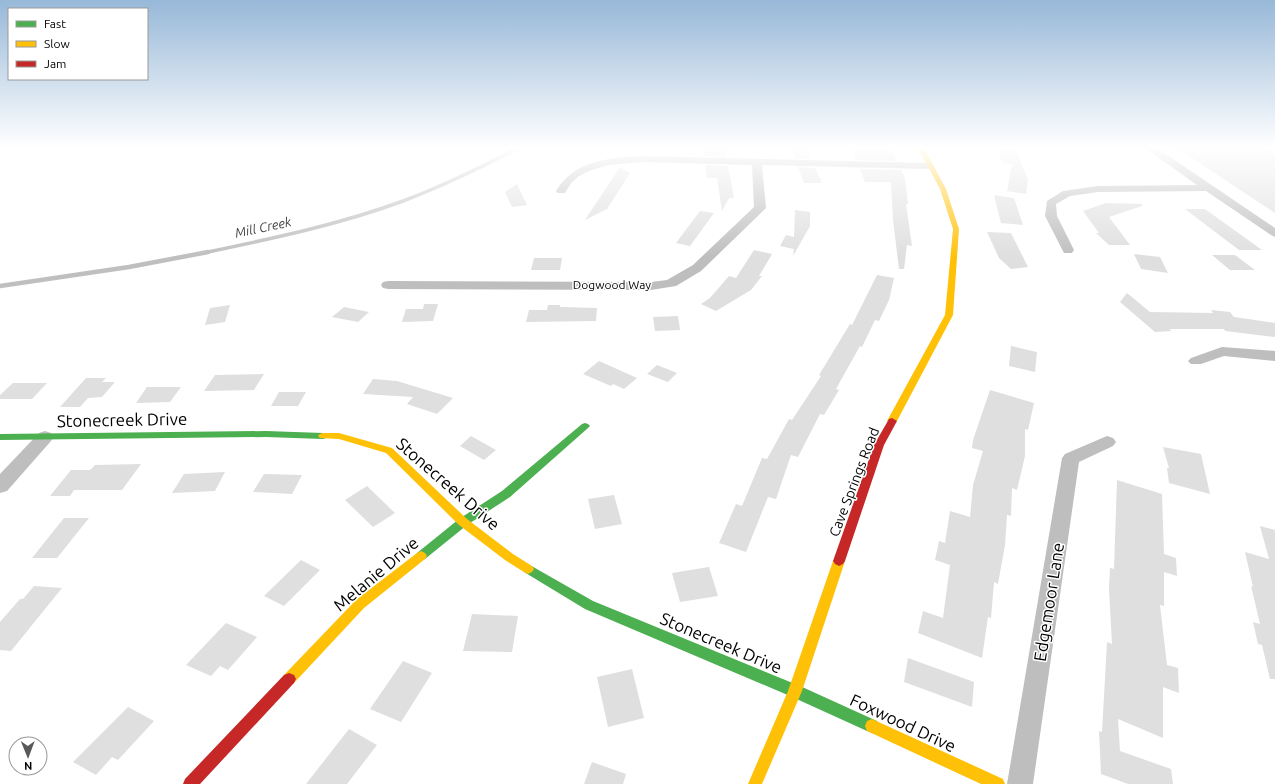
<svg xmlns="http://www.w3.org/2000/svg" width="1275" height="784" font-family="Ubuntu,sans-serif">
<style>
.lines{fill:none;stroke-linecap:round;stroke-linejoin:round}
.stream-far1{stroke:#bfbfbf;stroke-width:3.5}
.stream{stroke:#bfbfbf;stroke-width:4.5}
.building{fill:#dfdfdf}
.street{fill:#bebebe;fill-rule:evenodd}
.fast{fill:#4caf50;fill-rule:evenodd}
.slow{fill:#ffc107;fill-rule:evenodd}
.jam{fill:#c62828;fill-rule:evenodd}
.labels{text-anchor:middle;stroke-width:3;stroke-linejoin:round;paint-order:stroke}
.far-street-label{font-size:12px;fill:#000;stroke:#fff}
.far-water-label{font-size:13px;font-style:italic;fill:#444;stroke:#fff}
.street-label{font-size:14px;fill:#000;stroke:#fff}
.near-street-label{font-size:17px;fill:#000;stroke:#fff}
</style>
<rect width="100%" height="100%" fill="#fff"/>
<g class="lines">
<path class="stream-far1" d="M203,253C270,239 338,225 403,201C443,186 481,167 519,148"/>
<path class="stream" d="M0,286L129,267L208,252"/>
</g>
<g class="building">
<path d="M703,148H724L726,157L704,156Z"/>
<path d="M791,148H807L811,159L795,158Z"/>
<path d="M1015,148L1028,180L1026,194L1007,191L1012,164L1002,163L998,149L1014,151Z"/>
<path d="M1177,148H1264L1275,154V213Z"/>
<path d="M852,149L891,150L897,161L856,160Z"/>
<path d="M705,165L728,166L734,198H729L722,211L717,178H707Z"/>
<path d="M620,167L630,173L607,209L585,220Z"/>
<path d="M798,167L815,168L822,183H804Z"/>
<path d="M860,169L901,170L905,178L908,204H906L912,246L907,245L904,269H899L893,220L891,182H865Z"/>
<path d="M517,184L527,205L512,207L505,192Z"/>
<path d="M994,195L1014,198L1023,225L1001,223Z"/>
<path d="M1106,203L1142,204V206L1109,217L1130,245H1109L1096,233H1099L1083,211Z"/>
<path d="M1185,209H1205L1262,250H1239Z"/>
<path d="M795,210L810,212V226L793,256L794,249L780,246L786,235L794,237Z"/>
<path d="M700,211L714,213L690,246L676,243Z"/>
<path d="M987,232L1011,233L1028,267L1011,269L999,258Z"/>
<path d="M754,250L772,254L759,276H762L751,290L716,311L701,304L710,298L729,276L736,278Z"/>
<path d="M1134,254L1160,257L1168,273L1141,269Z"/>
<path d="M1212,255H1235L1255,270H1230Z"/>
<path d="M534,258H562L560,270H531Z"/>
<path d="M877,275L894,278L889,300L879,321L875,320L862,347L860,346L836,389L839,390L824,415L820,414L798,457L791,455L776,499L768,497L746,552L719,543L736,504L742,506L762,458L767,459L789,419L792,420L821,376L819,375L850,324L852,325Z"/>
<path d="M1127,293L1150,312L1213,313L1211,310L1230,312L1234,317L1275,323V337L1225,331L1224,329H1169L1172,331L1155,332L1120,302Z"/>
<path d="M424,304H438L433,321L402,322L406,309H423Z"/>
<path d="M230,305L225,322L205,325L210,308Z"/>
<path d="M548,305H560V307L597,308L596,321L526,322L529,310H547Z"/>
<path d="M344,307L369,312L358,322L332,317Z"/>
<path d="M678,316L680,330L655,331L653,317Z"/>
<path d="M1011,346L1037,352L1035,372L1009,366Z"/>
<path d="M599,361L637,378L624,389L613,384L611,386L583,374Z"/>
<path d="M657,365L677,373L668,382L647,374Z"/>
<path d="M264,374L254,390L204,391L215,375Z"/>
<path d="M86,378H106L102,382H115L102,397L88,398L80,407H60Z"/>
<path d="M373,379L397,381L453,398L437,414L407,404L413,397L363,394Z"/>
<path d="M13,383H47L32,399H0V395Z"/>
<path d="M147,387H181L170,402L136,403Z"/>
<path d="M990,390L1034,403L1028,430L1025,429V456L1017,490L1012,488L1011,516L1007,515L1005,545L998,584L994,582L991,618L988,617L982,658L918,633L923,611L943,618L950,565L935,560L939,541L945,543L950,511L970,517L973,485L983,451L972,448L973,440Z"/>
<path d="M279,392H306L298,406H271Z"/>
<path d="M471,436L496,450L484,460L460,446Z"/>
<path d="M1163,447L1201,454L1210,494L1169,483L1167,468H1169Z"/>
<path d="M141,464L122,490H74L70,496H50L71,470H90L95,465Z"/>
<path d="M225,472L215,491L172,493L184,474Z"/>
<path d="M264,474L302,475L292,494L253,492Z"/>
<path d="M1117,480L1162,494L1164,554L1176,558L1177,576L1164,572V606L1160,605L1167,665L1178,668L1179,693L1163,687V738L1118,719L1120,751L1171,769L1173,784H1128L1101,774L1099,731L1102,732L1107,642L1112,644L1109,589L1110,568L1114,569Z"/>
<path d="M367,486L395,513L373,527L345,500Z"/>
<path d="M614,495L622,524L595,529L588,499Z"/>
<path d="M64,518H89L57,558H32Z"/>
<path d="M1260,526L1275,530V679H1270L1262,645L1258,644L1253,622L1260,624L1251,586L1253,587L1245,552L1269,559Z"/>
<path d="M301,560L320,570L284,606L264,596Z"/>
<path d="M709,567L718,596L680,602L672,573Z"/>
<path d="M34,586L62,588L11,651L0,650V622L20,599H23Z"/>
<path d="M472,614L518,616L512,652L463,651Z"/>
<path d="M226,623L257,637L228,670L220,666L211,676L186,665Z"/>
<path d="M908,658L974,682L972,707L904,682Z"/>
<path d="M403,661L432,673L401,722L370,709Z"/>
<path d="M632,669L644,718L608,727L597,677Z"/>
<path d="M128,707L154,721L118,760L112,757L96,775L73,762Z"/>
<path d="M349,729L377,745L347,784H306Z"/>
<path d="M592,762L626,774L623,784H584Z"/>
</g>
<g class="lines">
<g class="street">
<path d="M1145,148H1157L1275,228V237L1271,235L1206,191L1098,192L1070,196L1056,204L1057,216L1074,250L1072,253H1064L1045,216L1047,201L1063,191L1098,186L1197,185Z"/>
<path d="M642,156L929,163L934,166L929,169L762,165L766,208L764,210L701,271L676,286L651,290L388,289L383,288L381,285L383,282L388,281L651,282L667,280L693,265L754,207L752,165L642,162L608,165L589,171L579,176L571,183L565,193H557L556,191C575,160 608,158 642,156Z"/>
<path d="M1222,347L1275,351V361L1224,356L1201,364H1191L1188,361L1191,358Z"/>
<path d="M45,431L51,433L54,437L51,441L7,491L0,493V474L39,433Z"/>
<path d="M1107,436L1113,438L1116,442L1113,446L1079,462L1033,784H1007L1062,458L1065,454Z"/>
</g>
<g class="fast">
<path d="M585,423L588,424L590,426L588,428L510,497L467,525L425,559L421,561L417,559L415,556L417,553L459,519L502,491L582,424Z"/>
<path d="M266,431L323,433L326,434L328,436L326,438L323,439L266,437L0,440V434Z"/>
<path d="M528,564L593,601L800,686L877,721L879,726L877,731L872,733L867,731L790,696L585,609L524,572L522,569L524,566Z"/>
</g>
<g class="slow">
<path d="M918,148H924L946,189L959,229L953,315L897,421L892,424L887,421L945,315L953,229L940,189Z"/>
<path d="M323,433H339L392,448L467,519L513,554L532,566L534,569L532,572L528,574L524,572L505,560L459,525L386,453L339,439L320,438L318,436L320,434Z"/>
<path d="M421,551L425,553L427,556L425,559L364,608L294,683L289,685L284,683L282,679L284,675L356,600L417,553Z"/>
<path d="M839,556L843,558L845,561L802,691L762,784H748L788,691L833,561L835,558Z"/>
<path d="M872,719L1003,779L1005,784H981L867,731L865,726L867,721Z"/>
</g>
<g class="jam">
<path d="M892,418L897,421L884,445L845,561L843,564L839,566L835,564L833,561L874,445L889,419Z"/>
<path d="M289,673L294,675L296,679L294,683L200,784H183L185,779L284,675Z"/>
</g>
</g>
<linearGradient id="sky" x2="0" y2="1"><stop stop-color="#97b8d8"/><stop offset="0.57" stop-color="#fff"/><stop offset="1" stop-color="#fff" stop-opacity="0"/></linearGradient>
<rect width="1275" height="258" fill="url(#sky)"/>
<g class="labels">
<g class="far-street-label">
<text x="612" y="289">Dogwood Way</text>
</g>
<g class="far-water-label">
<text transform="translate(263 227) rotate(-12)" y="5">Mill Creek</text>
</g>
<g class="street-label">
<text transform="translate(854 482) rotate(-69)" y="5">Cave Springs Road</text>
</g>
<g class="near-street-label">
<text transform="translate(122 420) rotate(-1)" y="6">Stonecreek Drive</text>
<text transform="translate(448 484) rotate(41)" y="6">Stonecreek Drive</text>
<text transform="translate(376 574) rotate(-40)" y="6">Melanie Drive</text>
<text transform="translate(1049 602) rotate(-81)" y="6">Edgemoor Lane</text>
<text transform="translate(721 643) rotate(23)" y="6">Stonecreek Drive</text>
<text transform="translate(903 723) rotate(25)" y="6">Foxwood Drive</text>
</g>
</g>
<rect x="8" y="8" width="140" height="72" fill="#ffffff" stroke="#999999"/>
<rect x="16" y="21" width="20" height="6" fill="#4caf50" stroke="#999999"/>
<text x="44" y="28" font-size="12" fill="#000000">Fast</text>
<rect x="16" y="41" width="20" height="6" fill="#ffc107" stroke="#999999"/>
<text x="44" y="48" font-size="12" fill="#000000">Slow</text>
<rect x="16" y="61" width="20" height="6" fill="#c62828" stroke="#999999"/>
<text x="44" y="68" font-size="12" fill="#000000">Jam</text>
<g transform="translate(28 756) rotate(179)"><circle r="19" fill="#ffffff" stroke="#999999"/>
<path d="M0-3L7 15L0 10L-7 15Z" fill="#595959"/>
<text y="-6" font-size="11" font-weight="bold" text-anchor="middle" fill="#000000">N</text>
</g>
</svg>
